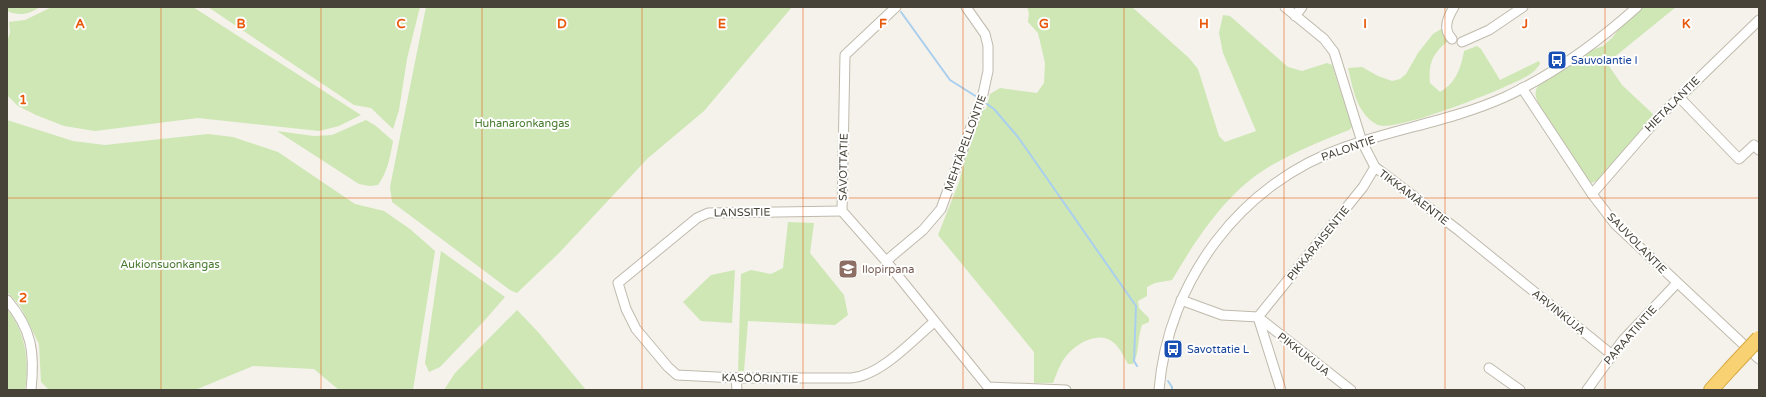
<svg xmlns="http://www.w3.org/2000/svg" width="1766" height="397" font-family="'Varela Round',sans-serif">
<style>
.green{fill:#cee7b5}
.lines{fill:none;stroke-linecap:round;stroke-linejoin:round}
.stream{stroke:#aacfee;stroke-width:2}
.minor-casing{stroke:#c0baad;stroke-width:11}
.highway-casing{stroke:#d8a841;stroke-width:16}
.minor{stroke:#fff;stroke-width:9}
.highway{stroke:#f8d272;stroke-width:14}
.highway-bridge-casing{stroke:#d8a841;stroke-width:16;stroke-linecap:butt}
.highway-bridge{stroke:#f8d272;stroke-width:14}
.grid{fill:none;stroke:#e8590c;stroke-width:1;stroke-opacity:0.55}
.labels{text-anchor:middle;stroke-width:4;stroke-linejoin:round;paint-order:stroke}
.transit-label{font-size:11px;fill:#164399;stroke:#fff;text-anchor:start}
.street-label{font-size:11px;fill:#484338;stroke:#fff}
.park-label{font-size:11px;fill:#46792d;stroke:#fff}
.education-label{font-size:11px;fill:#785e54;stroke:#fff;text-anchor:start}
.grid-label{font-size:13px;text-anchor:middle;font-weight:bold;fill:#e8590c;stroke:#fff;stroke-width:4;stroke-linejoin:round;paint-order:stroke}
</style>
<rect width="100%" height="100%" fill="#f4f2ea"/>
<g class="green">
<path d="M7,7H39C30,15 18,16 7,11Z"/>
<path d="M52,7H193L361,115L339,126L319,131L198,118L95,131L64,126L36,115L18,106L7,95V43L10,32L9,22L25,20Z"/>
<path d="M208,7H420L407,59L399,110L393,129L371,108L354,105Z"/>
<path d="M426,7H792L704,111L648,158L558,254L517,293L510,290L392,202L390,187Z"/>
<path d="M1027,7H1132L1189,58L1198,69L1219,136L1225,142L1256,131L1223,53L1219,33L1223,15L1230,16L1288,67L1302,71L1327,63L1332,65L1352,127L1349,130C1324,140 1298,150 1274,164C1229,188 1197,238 1172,280L1155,283L1147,287V296L1138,301L1139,308L1149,318V322L1142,325C1137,338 1140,352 1133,364H1128C1124,357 1120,348 1114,343C1100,330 1077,343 1067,355C1060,363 1057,373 1053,383H1034V352L938,235L959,182L973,130L980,111L986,109L990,94L1000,88L1037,93L1044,83L1045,63L1038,33L1028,22L1029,13Z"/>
<path d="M1643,7H1676L1607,63L1622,85L1655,116L1599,180L1591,183C1582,178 1539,109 1536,97C1535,92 1536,88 1540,83L1589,51L1603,46L1612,38L1622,25Z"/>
<path d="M1441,29L1444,31L1448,41C1433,53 1428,63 1430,83L1440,92C1456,83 1461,68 1464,51L1477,46L1481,49L1500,80L1539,61L1540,64C1537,68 1534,72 1529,75C1510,87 1395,133 1378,125C1357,115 1353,89 1348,68L1362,67L1378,76L1392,81L1400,79L1406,74L1418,53L1433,34Z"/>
<path d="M7,120L73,141L105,145L208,134L233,137L278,152L355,204L384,211L410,229L435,251L413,390H339L314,369L253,366L195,390H49L41,382L39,344L20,306L7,292Z"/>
<path d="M366,120L376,126L393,141C390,157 388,171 378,185L370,186L359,184L277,131L314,136L332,135Z"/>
<path d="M788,222L814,223L810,253L844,295L848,315L835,325L748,321L744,371H738L741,274L751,270L771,274L783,268Z"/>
<path d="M441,251L505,297L484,321L440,367L429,372L425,363Z"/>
<path d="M735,270L732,323L701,321L683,302L711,275Z"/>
<path d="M7,309C25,330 30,363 25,390H7Z"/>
<path d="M517,310L539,333L586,390H444L455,373Z"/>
</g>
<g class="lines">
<g class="stream">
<path d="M901,12L950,80L977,97"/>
<path d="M987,104L994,109L1018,137L1136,306L1134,361L1137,366"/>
<path d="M1168,381L1172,387V390"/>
</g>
<g class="minor-casing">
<g id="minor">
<path d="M896,7L845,55L842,211L886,261L988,387L1066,390"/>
<path d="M1285,7L1324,39L1334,52L1362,142L1375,167L1458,230L1611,354"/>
<path d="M1295,16L1302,7"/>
<path d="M1452,39C1442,29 1448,17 1454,7"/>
<path d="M1462,42L1489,30L1523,7"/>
<path d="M1522,88L1592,194L1615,224L1759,359"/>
<path d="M1679,97L1739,159L1754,145L1759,150"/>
<path d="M1592,194L1659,117L1759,20"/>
<path d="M842,211L708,213L697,218L618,283L626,309L636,329L668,367L677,375L736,378H851C880,376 912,341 934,322"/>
<path d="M886,261L923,230L941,209L983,94L988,71V46L985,34L966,7"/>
<path d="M7,300C32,329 35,353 31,390"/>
<path d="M1181,300L1222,315L1258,317"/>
<path d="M1258,317L1363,187L1375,167"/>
<path d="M1258,317L1351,390"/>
<path d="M1258,317L1281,390"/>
<path d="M1489,368L1520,390"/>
<path d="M736,378L737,390"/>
<path d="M1159,390C1168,280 1241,183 1345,147C1398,128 1454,120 1505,97C1552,75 1598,42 1637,7"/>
<path d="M1587,390L1623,340L1677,283"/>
</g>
</g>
<g class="highway-casing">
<path id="highway" d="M1711,390L1730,369"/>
</g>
<use href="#minor" class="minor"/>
<use href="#highway" class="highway"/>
<g class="highway-bridge-casing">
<path id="highway-bridge" d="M1730,369L1759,338"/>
</g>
<use href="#highway-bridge" class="highway-bridge"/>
</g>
<path class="grid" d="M161,7V390M321,7V390M482,7V390M642,7V390M803,7V390M963,7V390M1124,7V390M1284,7V390M1445,7V390M1605,7V390M7,198H1759"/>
<defs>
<g id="bus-square" transform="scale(1)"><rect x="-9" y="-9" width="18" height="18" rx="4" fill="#1a4fb4" stroke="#fff"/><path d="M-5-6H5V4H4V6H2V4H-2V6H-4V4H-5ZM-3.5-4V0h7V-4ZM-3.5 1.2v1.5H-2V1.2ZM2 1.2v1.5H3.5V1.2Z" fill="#fff"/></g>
<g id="school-square" transform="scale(1)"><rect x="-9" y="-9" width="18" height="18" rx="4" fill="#8d6e63" stroke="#fff"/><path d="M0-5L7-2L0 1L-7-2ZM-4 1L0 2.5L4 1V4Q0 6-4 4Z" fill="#fff"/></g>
</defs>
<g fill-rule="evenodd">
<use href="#bus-square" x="1557" y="60"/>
<use href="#school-square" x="848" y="269"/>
<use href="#bus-square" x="1173" y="349"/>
</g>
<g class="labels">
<g class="transit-label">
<text x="1571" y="64">Sauvolantie I</text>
<text x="1187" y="353">Savottatie L</text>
</g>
<g class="street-label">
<text transform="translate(1672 104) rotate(-45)" y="4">HIETALANTIE</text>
<text transform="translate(965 143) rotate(-70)" y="4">MEHTÄPELLONTIE</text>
<text transform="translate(1348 148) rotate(-19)" y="4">PALONTIE</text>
<text transform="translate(843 167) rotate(-89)" y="4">SAVOTTATIE</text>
<text transform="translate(1414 197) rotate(37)" y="4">TIKKAMÄENTIE</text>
<text transform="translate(742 212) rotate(-1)" y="4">LANSSITIE</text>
<text transform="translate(1318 243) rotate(-51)" y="4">PIKKARAISENTIE</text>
<text transform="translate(1637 243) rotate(46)" y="4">SAUVOLANTIE</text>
<text transform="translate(1559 312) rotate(39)" y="4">ARVINKUJA</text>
<text transform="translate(1630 335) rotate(-49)" y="4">PARAATINTIE</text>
<text transform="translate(1304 354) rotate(38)" y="4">PIKKUKUJA</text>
<text transform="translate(760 378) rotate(1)" y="4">KASÖÖRINTIE</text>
</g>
<g class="park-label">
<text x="522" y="127">Huhanaronkangas</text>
<text x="170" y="268">Aukionsuonkangas</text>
</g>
<g class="education-label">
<text x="862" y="273">Ilopirpana</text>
</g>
</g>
<g class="grid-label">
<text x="80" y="28">A</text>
<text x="241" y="28">B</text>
<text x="401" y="28">C</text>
<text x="562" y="28">D</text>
<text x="722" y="28">E</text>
<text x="883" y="28">F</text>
<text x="1044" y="28">G</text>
<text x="1204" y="28">H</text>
<text x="1365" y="28">I</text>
<text x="1525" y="28">J</text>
<text x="1686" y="28">K</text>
<text x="23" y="104">1</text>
<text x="23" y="302">2</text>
</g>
<rect width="1766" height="397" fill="none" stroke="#484338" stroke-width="16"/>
</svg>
